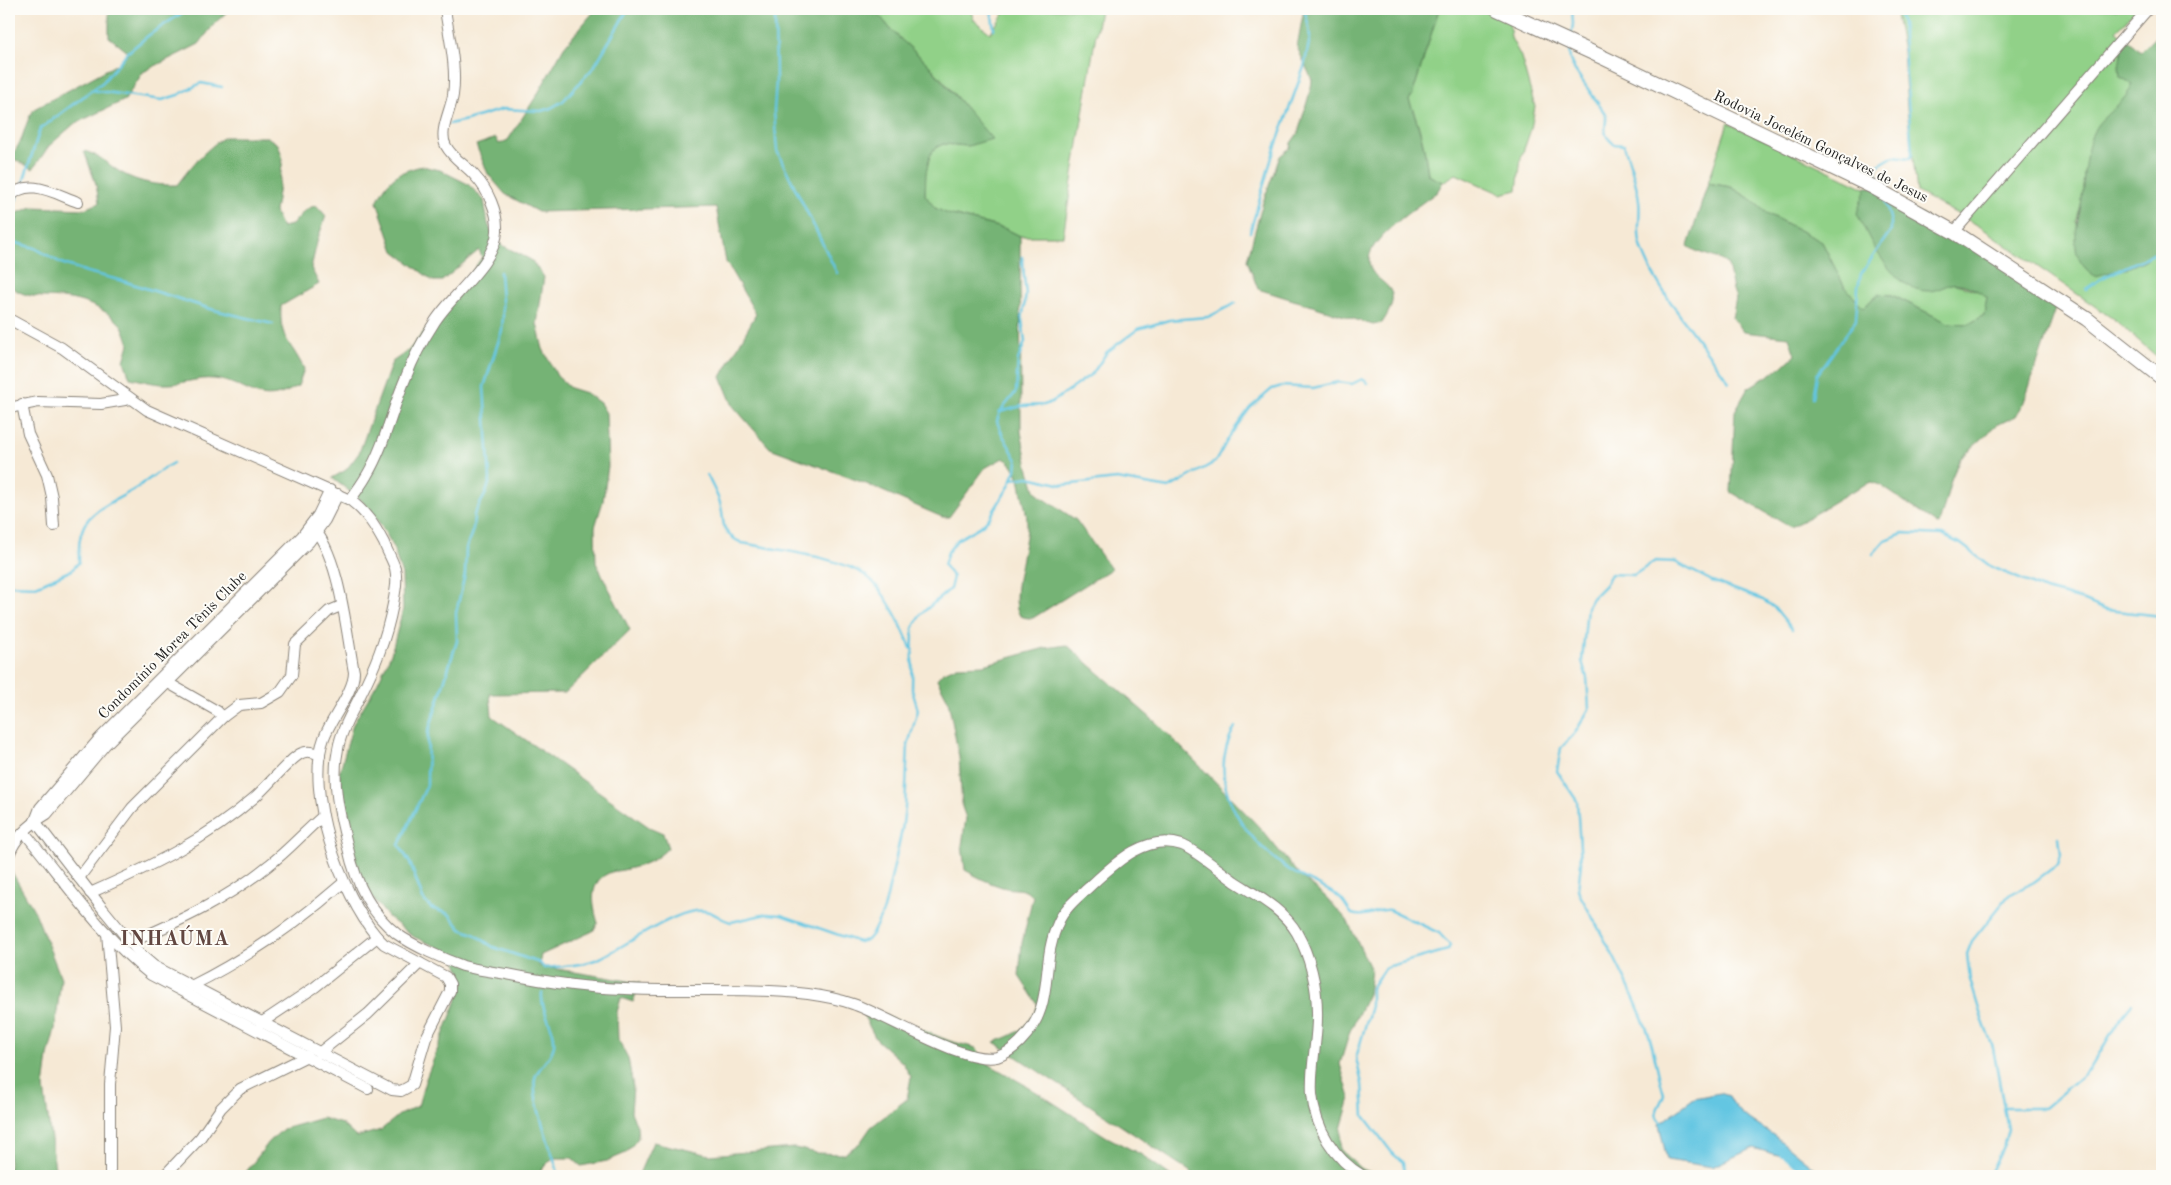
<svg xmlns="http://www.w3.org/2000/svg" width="2171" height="1185" font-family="'Old Standard TT',serif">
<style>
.green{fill:#91d188;stroke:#567652}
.forest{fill:#74b374;stroke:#486848}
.water{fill:#64c6e2;stroke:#40717f}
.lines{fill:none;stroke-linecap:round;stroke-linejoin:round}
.stream{stroke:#64c6e2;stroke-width:2.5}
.minor-casing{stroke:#898278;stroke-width:12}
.major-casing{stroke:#898278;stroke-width:16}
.minor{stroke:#fff;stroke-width:10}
.major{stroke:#fff;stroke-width:14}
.labels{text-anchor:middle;stroke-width:4;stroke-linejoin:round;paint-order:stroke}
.street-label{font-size:15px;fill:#1c1c1c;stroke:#fdfcf7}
.district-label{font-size:20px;font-weight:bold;letter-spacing:1px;fill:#624741;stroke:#fdfcf7}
</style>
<rect width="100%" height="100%" fill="#fdfcf7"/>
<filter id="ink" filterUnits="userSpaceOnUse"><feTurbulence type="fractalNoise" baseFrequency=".02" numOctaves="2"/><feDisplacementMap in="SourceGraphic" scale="10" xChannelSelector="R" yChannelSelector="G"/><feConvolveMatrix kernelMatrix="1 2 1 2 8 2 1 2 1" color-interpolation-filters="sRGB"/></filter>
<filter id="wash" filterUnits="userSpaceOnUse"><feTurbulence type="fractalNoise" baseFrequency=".0096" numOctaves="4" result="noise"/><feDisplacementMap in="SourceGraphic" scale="20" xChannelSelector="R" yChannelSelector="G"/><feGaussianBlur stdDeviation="1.12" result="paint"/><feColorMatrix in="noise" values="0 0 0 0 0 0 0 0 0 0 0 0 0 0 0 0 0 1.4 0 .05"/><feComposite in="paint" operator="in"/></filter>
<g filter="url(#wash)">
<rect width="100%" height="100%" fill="#f6e9d5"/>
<g class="green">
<path d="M874,9H970L974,20L990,33L1007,9H1100L1063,236H1020L1006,229L948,214L935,208L925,195V173L930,155L935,148L943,144L968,146L991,138L977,123L947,85L927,63L893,32Z"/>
<path d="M1439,9H1483L1509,19L1511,38L1521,57L1535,107L1531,129L1521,158L1517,190L1501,194L1456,174L1443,182L1428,175C1425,148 1420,125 1409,100L1412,96Z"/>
<path d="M1895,9H2137L2116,31L2126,39L2134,84L2129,94L2119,105L2098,125L2084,173L2082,201L2076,223L2125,269L2145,260L2162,246V361L2116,321L1979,226L1917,192L1907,109L1903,52Z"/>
<path d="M1728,123L1865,188L1930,291L1954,283L1980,292L1987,297L1984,315L1969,324L1948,323L1892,295L1878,294L1864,307L1857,301L1843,284L1822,242L1768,214L1749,198L1731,187L1708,183Z"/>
</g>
<g class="forest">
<path d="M109,9H230L215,23L199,44L143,72L125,100L74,124L49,146L33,169L10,157C25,141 23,125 34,109L117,64L129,53L109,37Z"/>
<path d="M596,9H874L893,32L927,63L992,139L968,146L943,144L935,148L930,155L926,173L925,195L935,208L948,214L1006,229L1020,236L1021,432L1028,467L1035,490L1040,496L1076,520L1111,569L1033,618C1028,618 1022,618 1019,614C1009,596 1028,544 1027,523C1027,511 1023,500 1021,489C1019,476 1015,463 1003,458L985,468L949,517H942L864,483L770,448L733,406L721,377L756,314L726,262L716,207L538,212L505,194L488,174L476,145L496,138L499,144L508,140L537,95L564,47Z"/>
<path d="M1304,9H1439L1412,96L1409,100C1419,125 1425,148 1428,175L1443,182L1437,192C1420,205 1367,239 1369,261C1370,287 1411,280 1382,323L1373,325L1258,289L1247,260L1263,202L1280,156L1290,148L1291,143L1298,133L1311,88L1312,80L1297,47Z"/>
<path d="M2162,30V246L2145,260L2125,269L2094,276C2085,269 2077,260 2076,248C2074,231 2080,215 2082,199C2084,178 2085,141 2098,124C2110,110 2125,102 2133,84L2120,77L2119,66L2124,40L2126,39L2141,51Z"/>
<path d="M224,137H267L278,144L283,159L275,212L282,227L292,225L305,210L316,205L326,216L318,238L311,268L319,284L281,306C279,340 291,341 304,369L298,386C257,410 250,383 214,379C197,377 181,385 164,384C153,384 141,380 130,378L124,361L129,344C127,339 125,331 122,326C108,309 81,299 60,298C39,296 25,299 9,285V224L15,214L32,207L84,209L99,203L96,184L84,151C98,155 102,159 114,168C132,181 154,186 177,185C191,166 204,151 224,137Z"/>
<path d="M422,166L440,170L468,184L484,200L488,224L496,242L531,260L544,277L537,324L543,349L557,376L570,388L586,393L600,403L606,413L608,466L603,501L595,527L596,563L630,630L565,693L490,694L492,716L649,827L663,833L668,848C654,862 641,866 623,870C618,871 611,871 607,874C588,883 593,907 598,923L593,931L541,955L539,966L640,983L633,1002L621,998L617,1012L618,1039L628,1058L633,1087L631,1112L637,1126L638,1138L626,1153L607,1161L581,1166L572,1158H553L540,1171L542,1176H243L269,1142L283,1129L322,1118L342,1124L356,1137L381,1130L399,1115L418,1106L425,1081L464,982L454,954L414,937L388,917L361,883L342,808L339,774L353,724L378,682L391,654L403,609L402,575L392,544L378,521L361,500L332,478L346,470L359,453L392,362L408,351L467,279L482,257L479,250L442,281H433L394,251L377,202C388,178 397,172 422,166Z"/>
<path d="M1708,183L1731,187L1749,198L1768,214L1822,242L1843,284L1857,301L1864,307L1878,294L1892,295L1948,323L1969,324L1984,315L1987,297C1979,291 1961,281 1951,284C1945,286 1936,291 1929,291C1894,292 1869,240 1857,213L1866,187H1878L2058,303L2024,402L2016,416L1997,425L1960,459L1952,477L1939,525L1880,485L1871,482C1842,494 1818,514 1790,527L1731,492L1735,411L1748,388L1782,367L1795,355L1789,337L1743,332L1732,318L1736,298L1733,290L1728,265C1713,253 1702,257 1688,246Z"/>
<path d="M1067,645L1160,726L1200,766L1261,829L1299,875L1326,897L1347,920L1371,970L1368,994L1350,1031L1340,1064L1350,1098L1341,1129L1340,1149L1360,1168L1380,1176H1197L994,1042C1016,1035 1028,1028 1038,1005L1019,976L1022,943L1033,896C1021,886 1016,891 1002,887C989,883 977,877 965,870L962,845L966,818L962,807L959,757L948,700L937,679L942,673L957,666L983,665L1045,648Z"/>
<path d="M9,867L35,912L61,978L55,1029L48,1056L44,1088L56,1176H9Z"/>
<path d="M858,1005L950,1041L976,1048L985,1062L1027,1086L1107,1137L1142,1155L1171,1176H638L653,1142L710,1155L795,1148L817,1153L844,1154L860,1143L871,1127L907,1099L911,1077L903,1063L876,1039Z"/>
</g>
<path class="water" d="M1720,1093L1729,1096C1738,1116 1759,1125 1776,1137C1792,1150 1808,1164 1825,1176H1811L1785,1157L1753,1148L1712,1167L1667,1160L1659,1124L1694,1098Z"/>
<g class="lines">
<g class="stream">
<path d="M775,9L776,81L774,111L777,151L837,273"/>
<path d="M991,9L994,29"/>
<path d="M1571,37L1573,24L1572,9"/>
<path d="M1569,47L1570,60L1574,69L1606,115C1607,128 1600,133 1614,144L1624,145C1629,162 1637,183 1639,200C1641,214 1637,228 1640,242C1649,282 1704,346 1729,382"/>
<path d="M91,90L162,100L178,95L201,83L222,87"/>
<path d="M449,124L467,120L503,109L541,111L551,108L563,101L594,67L628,9"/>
<path d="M1880,184L1876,171L1877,166L1894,156L1910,158L1912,154L1902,23L1898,9"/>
<path d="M22,186L40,129L103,82L127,53L149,35L188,9"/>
<path d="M9,214L18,196"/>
<path d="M1250,232L1272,157L1304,67L1310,38L1309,27L1304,9"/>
<path d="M9,241L35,248L61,263L87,272L123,281L214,310L273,324"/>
<path d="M500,272L503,315L502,330L484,387L490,480L486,493L474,515L473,529L466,549L465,574L456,613L457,641L428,733L427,785L399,845L410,863L423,899L431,908L449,914L461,929L474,934L493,947L540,963L544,968C562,966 582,966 600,958C625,946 670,914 695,911C715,909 717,919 731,922L767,914L781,915L859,942L867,940L872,934L884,910L902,830L905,808L908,745L918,710L912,690L913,628L921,614L950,589L953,577L944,565L948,552L957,540L981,526L990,517L1008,488L1016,470L1017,460L1002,434L997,421L1000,412L1016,392L1018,360L1025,342L1022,320L1026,294L1022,257"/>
<path d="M2086,289L2102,278L2162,250"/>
<path d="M1813,398L1817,375L1856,320L1858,287L1861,274L1891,230V222L1885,199"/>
<path d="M1000,412L1022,406L1044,405L1054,401L1093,373L1107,352L1138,329L1169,320L1208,317L1236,303"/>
<path d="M707,475C711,483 716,492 719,500C727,521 716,531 742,543C775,550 850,557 873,582C890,600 901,625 911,648"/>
<path d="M1012,479L1029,477L1063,485L1117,479L1169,488L1215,462L1231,434L1250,408L1272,389L1282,386L1313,388L1338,382L1352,384L1362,379L1368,383"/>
<path d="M1873,554L1885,540L1903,533L1942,535L1961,544L1990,566L2045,590L2080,599L2106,610L2162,616"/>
<path d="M9,585L36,586L72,570L79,562C79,550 78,540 83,528C90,509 122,498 138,487C150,479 160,470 173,463"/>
<path d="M1235,727C1203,783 1244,839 1291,871C1304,879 1332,890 1341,899C1345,903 1348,910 1352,914C1367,919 1377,908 1390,910L1439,933L1450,945L1448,950L1390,966L1384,969L1371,988V1006L1356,1058L1362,1084L1364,1116L1393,1154L1403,1162L1404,1176"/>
<path d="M542,993C540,1011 556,1027 554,1045C552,1059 538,1066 535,1078C531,1098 551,1148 557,1169V1176"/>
<path d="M2005,1108H2044L2090,1069L2118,1022L2132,1004"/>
<path d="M1663,1124C1649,1113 1661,1107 1664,1094C1658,1075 1655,1054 1649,1035C1631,986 1605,940 1580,895L1578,889L1581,863L1577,801L1557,771L1561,748L1575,733L1589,709L1587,678L1582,661L1587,607L1592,598L1605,585L1611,574L1634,575L1655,561L1675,562L1712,581L1763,600L1775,608L1792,629"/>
<path d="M1781,1155L1805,1172"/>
<path d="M1989,1176L2004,1144L2008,1129L1993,1048L1981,1016L1970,980L1967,954L1972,941L2009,895L2034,882L2058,864L2061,855L2059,837"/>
</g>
</g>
</g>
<g filter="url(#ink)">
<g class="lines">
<g class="minor-casing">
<g id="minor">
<path d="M9,198C28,176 55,194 78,202"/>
<path d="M1954,232L2148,9"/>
<path d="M9,319L62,348L147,410L350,500C366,512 375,526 384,543C387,551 392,559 395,568C398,581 395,592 393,604C386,640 375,666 359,698C351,714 341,731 338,749C331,782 340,816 348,848C355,880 370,913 397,934C414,946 443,959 463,966C477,970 493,972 507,974C546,982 586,988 625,989C686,992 748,987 808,994C823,996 839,999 853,1004C886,1015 965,1065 997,1057C1006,1054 1014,1048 1020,1042C1057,1005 1039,966 1058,923C1064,909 1076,899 1087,889C1112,866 1145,832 1182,845C1195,850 1221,872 1234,881C1257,896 1283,909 1297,933C1310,956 1317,986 1317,1012C1318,1039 1310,1067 1312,1094C1315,1128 1334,1159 1363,1176"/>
<path d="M22,404L28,434L47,475L52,497L54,526"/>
<path d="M9,408L38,402L101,404L131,399"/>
<path d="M350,500C356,492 362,484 367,475C385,445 392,409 406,377C413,358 423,340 434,323C450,296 496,263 497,231C498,212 488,190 475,176C466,165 453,159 446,146C438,132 451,110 453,95C457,67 449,37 445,9"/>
<path d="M163,680L217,711L223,717"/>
<path d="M35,821L103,909L140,954L154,966L392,1090L401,1091L412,1085L426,1038L450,991V984L446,977L384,944L377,937C341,894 304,792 324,738C331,718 354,692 354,672C346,631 340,555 311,525"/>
<path d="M35,821L40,808L99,739L302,536L318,515L330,490"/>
<path d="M24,832C64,880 101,936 151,975L368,1089"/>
<path d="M9,855C16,836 30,824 47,814L105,745L309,542L325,520L338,494"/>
<path d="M79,878L132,808L223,717L239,705L261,703L280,692L292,675L295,644L329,611L341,606"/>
<path d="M90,893C149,867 206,840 255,797C266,788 291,757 302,753C308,750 314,752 320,755"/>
<path d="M107,933L115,1026L110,1084V1176"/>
<path d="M131,942C180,921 227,899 269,865C289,850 305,831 323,816"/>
<path d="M191,986C247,958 296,924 343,883"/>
<path d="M261,1023L315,987L377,937"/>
<path d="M319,1053L368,1014L420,963"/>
<path d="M164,1176L200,1138L221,1108L240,1089L307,1056"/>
</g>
</g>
<g class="major-casing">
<path id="major" d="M1497,9L1604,58L1871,186L1954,232L2087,319L2162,378"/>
</g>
<use href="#minor" class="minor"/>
<use href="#major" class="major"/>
</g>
</g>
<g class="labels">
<g class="street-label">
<text transform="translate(1821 146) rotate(26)" y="5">Rodovia Jocelém Gonçalves de Jesus</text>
<text transform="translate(172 645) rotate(-45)" y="5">Condomínio Morea Tênis Clube</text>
</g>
<g class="district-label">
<text x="175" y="945">INHAÚMA</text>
</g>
</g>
<rect width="2171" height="1185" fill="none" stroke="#fdfcf7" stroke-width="30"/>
</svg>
